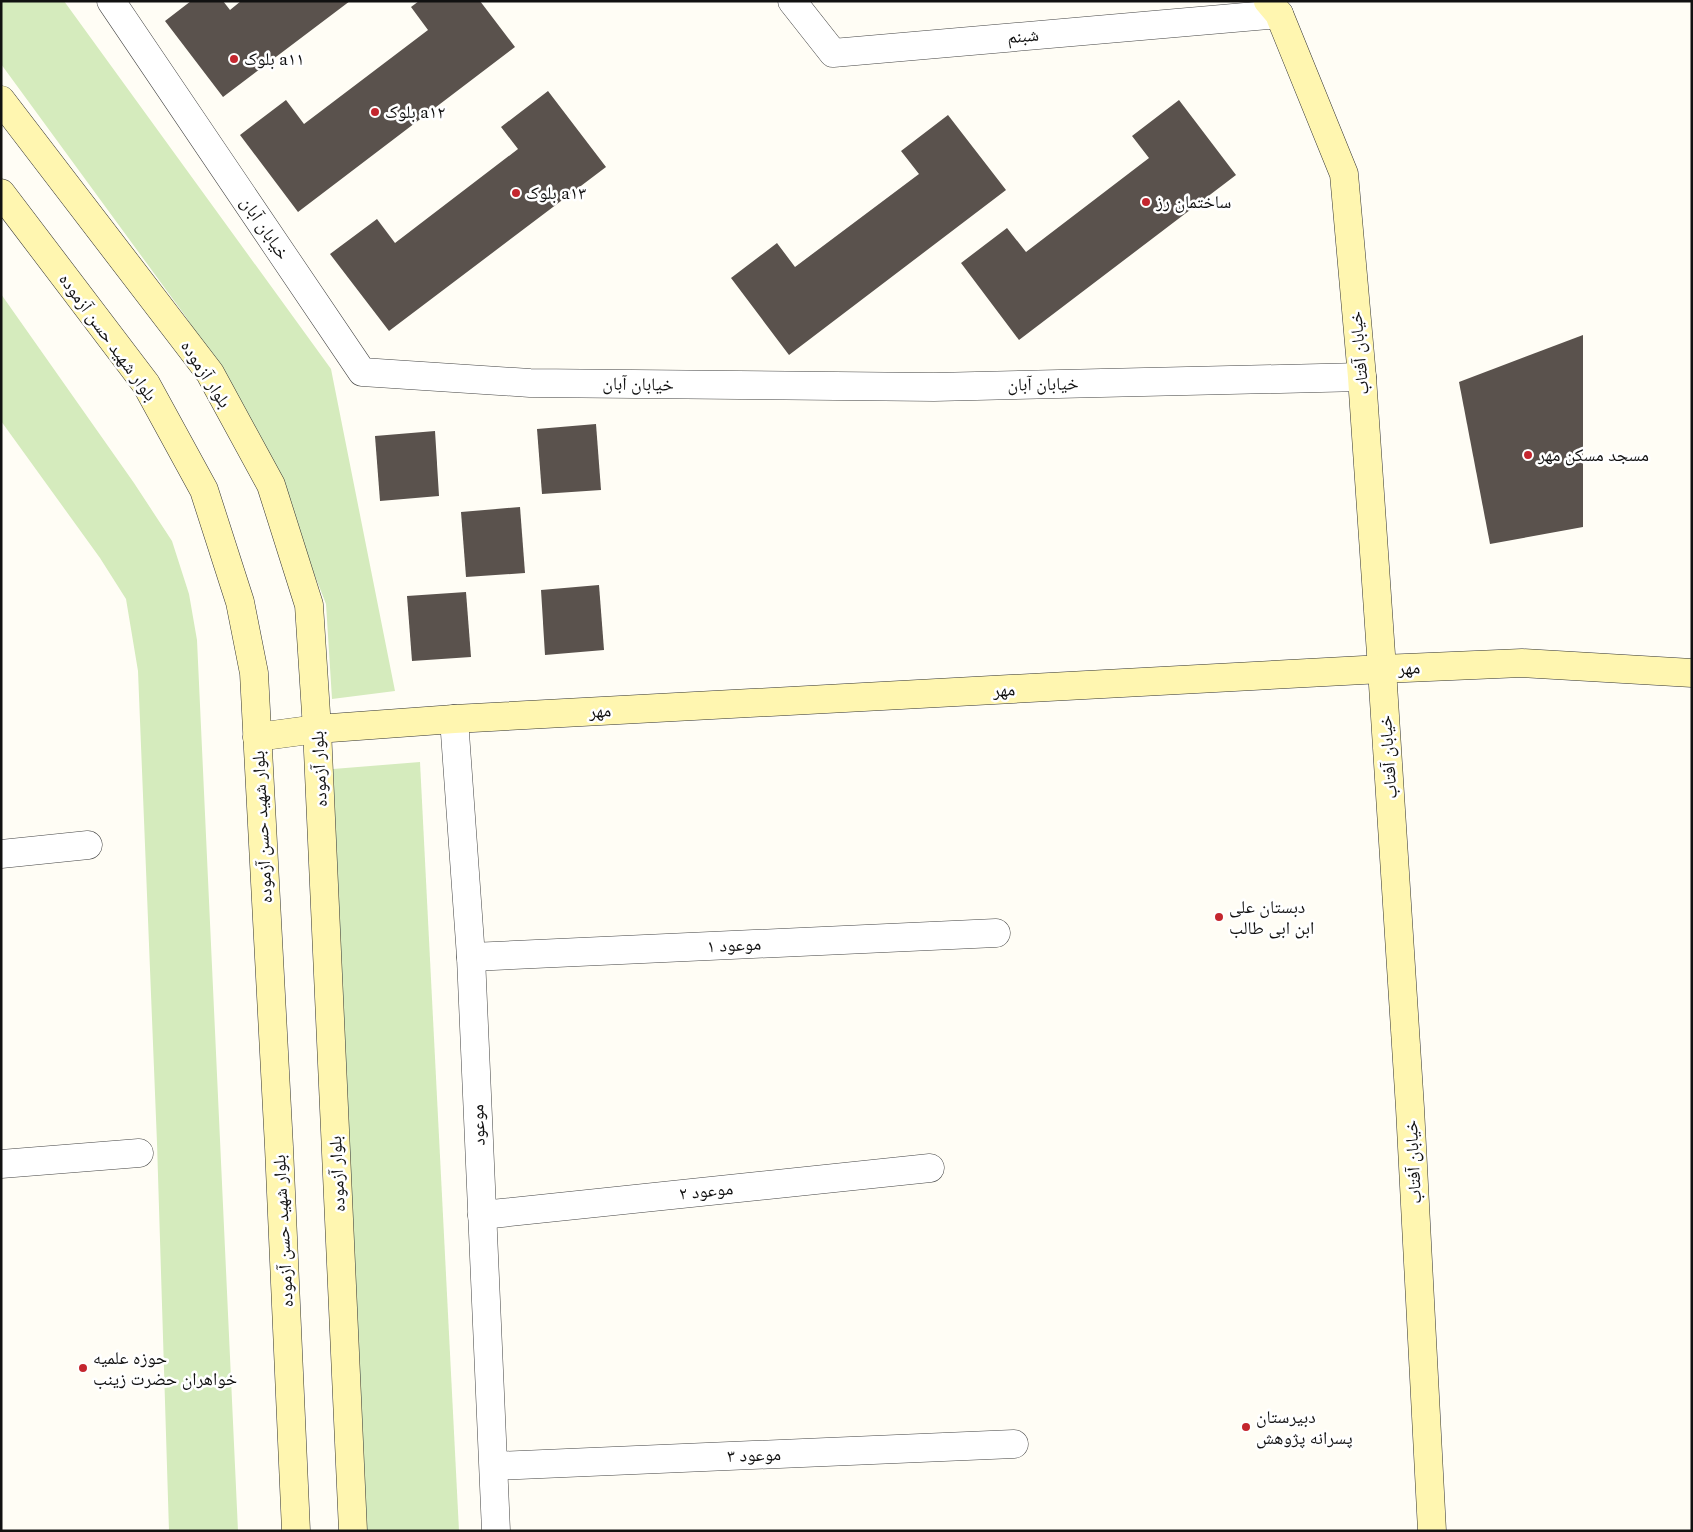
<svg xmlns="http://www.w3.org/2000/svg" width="1693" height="1532" font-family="Spectral,'Noto Naskh Arabic',serif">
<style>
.green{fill:#d5ebbd}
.building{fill:#5a524d}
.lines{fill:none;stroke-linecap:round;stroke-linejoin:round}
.street-casing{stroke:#444;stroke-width:29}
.secondary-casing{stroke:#333;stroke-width:29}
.street{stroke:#fff;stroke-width:28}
.secondary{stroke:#fff6b0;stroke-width:28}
.poi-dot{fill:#c4262e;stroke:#fff;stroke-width:2}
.labels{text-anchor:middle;stroke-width:5;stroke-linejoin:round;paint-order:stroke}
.street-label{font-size:18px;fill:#111;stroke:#fff}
.poi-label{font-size:18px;fill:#111;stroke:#fff;text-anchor:start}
</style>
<rect width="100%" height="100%" fill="#fffdf5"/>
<g class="green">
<path d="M1,1H64L331,369L395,691L332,699L326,604L260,435L186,317L1,64Z"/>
<path d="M1,294L134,483L172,541L189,594L197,640L238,1531H169L157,1143L138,671L126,599L100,558L1,421Z"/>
<path d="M420,762L459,1531H363L333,769Z"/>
</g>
<g class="building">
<path d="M191,1H223L230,10L241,1H350L223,97L165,21Z"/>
<path d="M419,1H480L515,47L298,212L240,135L286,100L304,124L428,30L411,7Z"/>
<path d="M548,91L606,167L389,331L330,254L377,219L395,243L518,149L501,127Z"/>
<path d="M1179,100L1236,175L1019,340L961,263L1007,228L1026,252L1149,158L1132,136Z"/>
<path d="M948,115L1006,190L789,355L731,278L777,243L795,267L919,174L901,151Z"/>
<path d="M1583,335V527L1490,544L1459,382Z"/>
<path d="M596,424L601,490L542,494L537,429Z"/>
<path d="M435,431L439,496L380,501L375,436Z"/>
<path d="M520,507L525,573L466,577L461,512Z"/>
<path d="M599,585L604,650L545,655L541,590Z"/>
<path d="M466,592L471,657L412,661L407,596Z"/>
</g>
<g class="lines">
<g class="street-casing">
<g id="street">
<path d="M111,1L362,372L530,383L934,387L1362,377"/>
<path d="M792,1L833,53L1279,14"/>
<path d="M454,719L471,957L496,1531"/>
<path d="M1,854L88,845"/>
<path d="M471,957L996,933"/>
<path d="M1,1164L139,1153"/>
<path d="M482,1215L930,1168"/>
<path d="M494,1466L1014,1444"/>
</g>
</g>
<g class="secondary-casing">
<g id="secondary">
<path d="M1268,1L1279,14L1344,174L1362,377L1382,669L1410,1108L1432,1531"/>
<path d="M1,100L210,373L271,485L309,605L317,729L353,1531"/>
<path d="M1,193L146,384L204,490L240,602L254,673L279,1147L296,1531"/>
<path d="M257,737L317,729L454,719L1382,669L1522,663L1692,673"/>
</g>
</g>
<use href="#street" class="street"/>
<use href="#secondary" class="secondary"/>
</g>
<g class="poi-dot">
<circle cx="234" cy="59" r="5"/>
<circle cx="375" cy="112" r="5"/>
<circle cx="516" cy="193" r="5"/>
<circle cx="1146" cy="202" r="5"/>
<circle cx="1528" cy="455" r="5"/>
<circle cx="1219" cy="917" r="5"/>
<circle cx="83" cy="1368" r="5"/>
<circle cx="1246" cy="1427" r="5"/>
</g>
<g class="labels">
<g class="street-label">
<text transform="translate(1023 36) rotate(-5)" y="6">شبنم</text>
<text transform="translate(265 228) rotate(56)" y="6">خیابان آبان</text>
<text transform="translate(108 337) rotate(54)" y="6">بلوار شهید حسن آزموده</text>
<text transform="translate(1359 353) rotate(-95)" y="6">خیابان آفتاب</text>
<text transform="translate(206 374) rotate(57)" y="6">بلوار آزموده</text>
<text transform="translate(638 384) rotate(1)" y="6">خیابان آبان</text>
<text transform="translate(1043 384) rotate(-1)" y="6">خیابان آبان</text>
<text transform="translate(1409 668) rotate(-3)" y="6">مهر</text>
<text transform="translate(1004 690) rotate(-3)" y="6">مهر</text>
<text transform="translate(600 711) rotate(-3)" y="6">مهر</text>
<text transform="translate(1388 757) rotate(-94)" y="6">خیابان آفتاب</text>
<text transform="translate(319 769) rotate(-93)" y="6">بلوار آزموده</text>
<text transform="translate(262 827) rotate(-93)" y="6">بلوار شهید حسن آزموده</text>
<text transform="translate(734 945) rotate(-3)" y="6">موعود ۱</text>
<text transform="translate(478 1125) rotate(-92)" y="6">موعود</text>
<text transform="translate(1413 1162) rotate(-93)" y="6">خیابان آفتاب</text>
<text transform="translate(337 1174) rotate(-93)" y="6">بلوار آزموده</text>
<text transform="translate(706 1191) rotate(-6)" y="6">موعود ۲</text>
<text transform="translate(283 1231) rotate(-93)" y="6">بلوار شهید حسن آزموده</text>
<text transform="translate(754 1455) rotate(-2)" y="6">موعود ۳</text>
</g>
<g class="poi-label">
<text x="244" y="65">بلوک a۱۱</text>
<text x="385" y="118">بلوک a۱۲</text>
<text x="526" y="199">بلوک a۱۳</text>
<text x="1156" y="208">ساختمان رز</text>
<text x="1538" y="461">مسجد مسکن مهر</text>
<text x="1229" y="913">دبستان علی<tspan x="1229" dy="21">ابن ابی طالب</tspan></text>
<text x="93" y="1364">حوزه علمیه<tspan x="93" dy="21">خواهران حضرت زینب</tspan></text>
<text x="1256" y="1423">دبیرستان<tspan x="1256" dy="21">پسرانه پژوهش</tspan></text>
</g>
</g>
<rect width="1693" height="1532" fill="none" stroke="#111111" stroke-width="5"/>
</svg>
